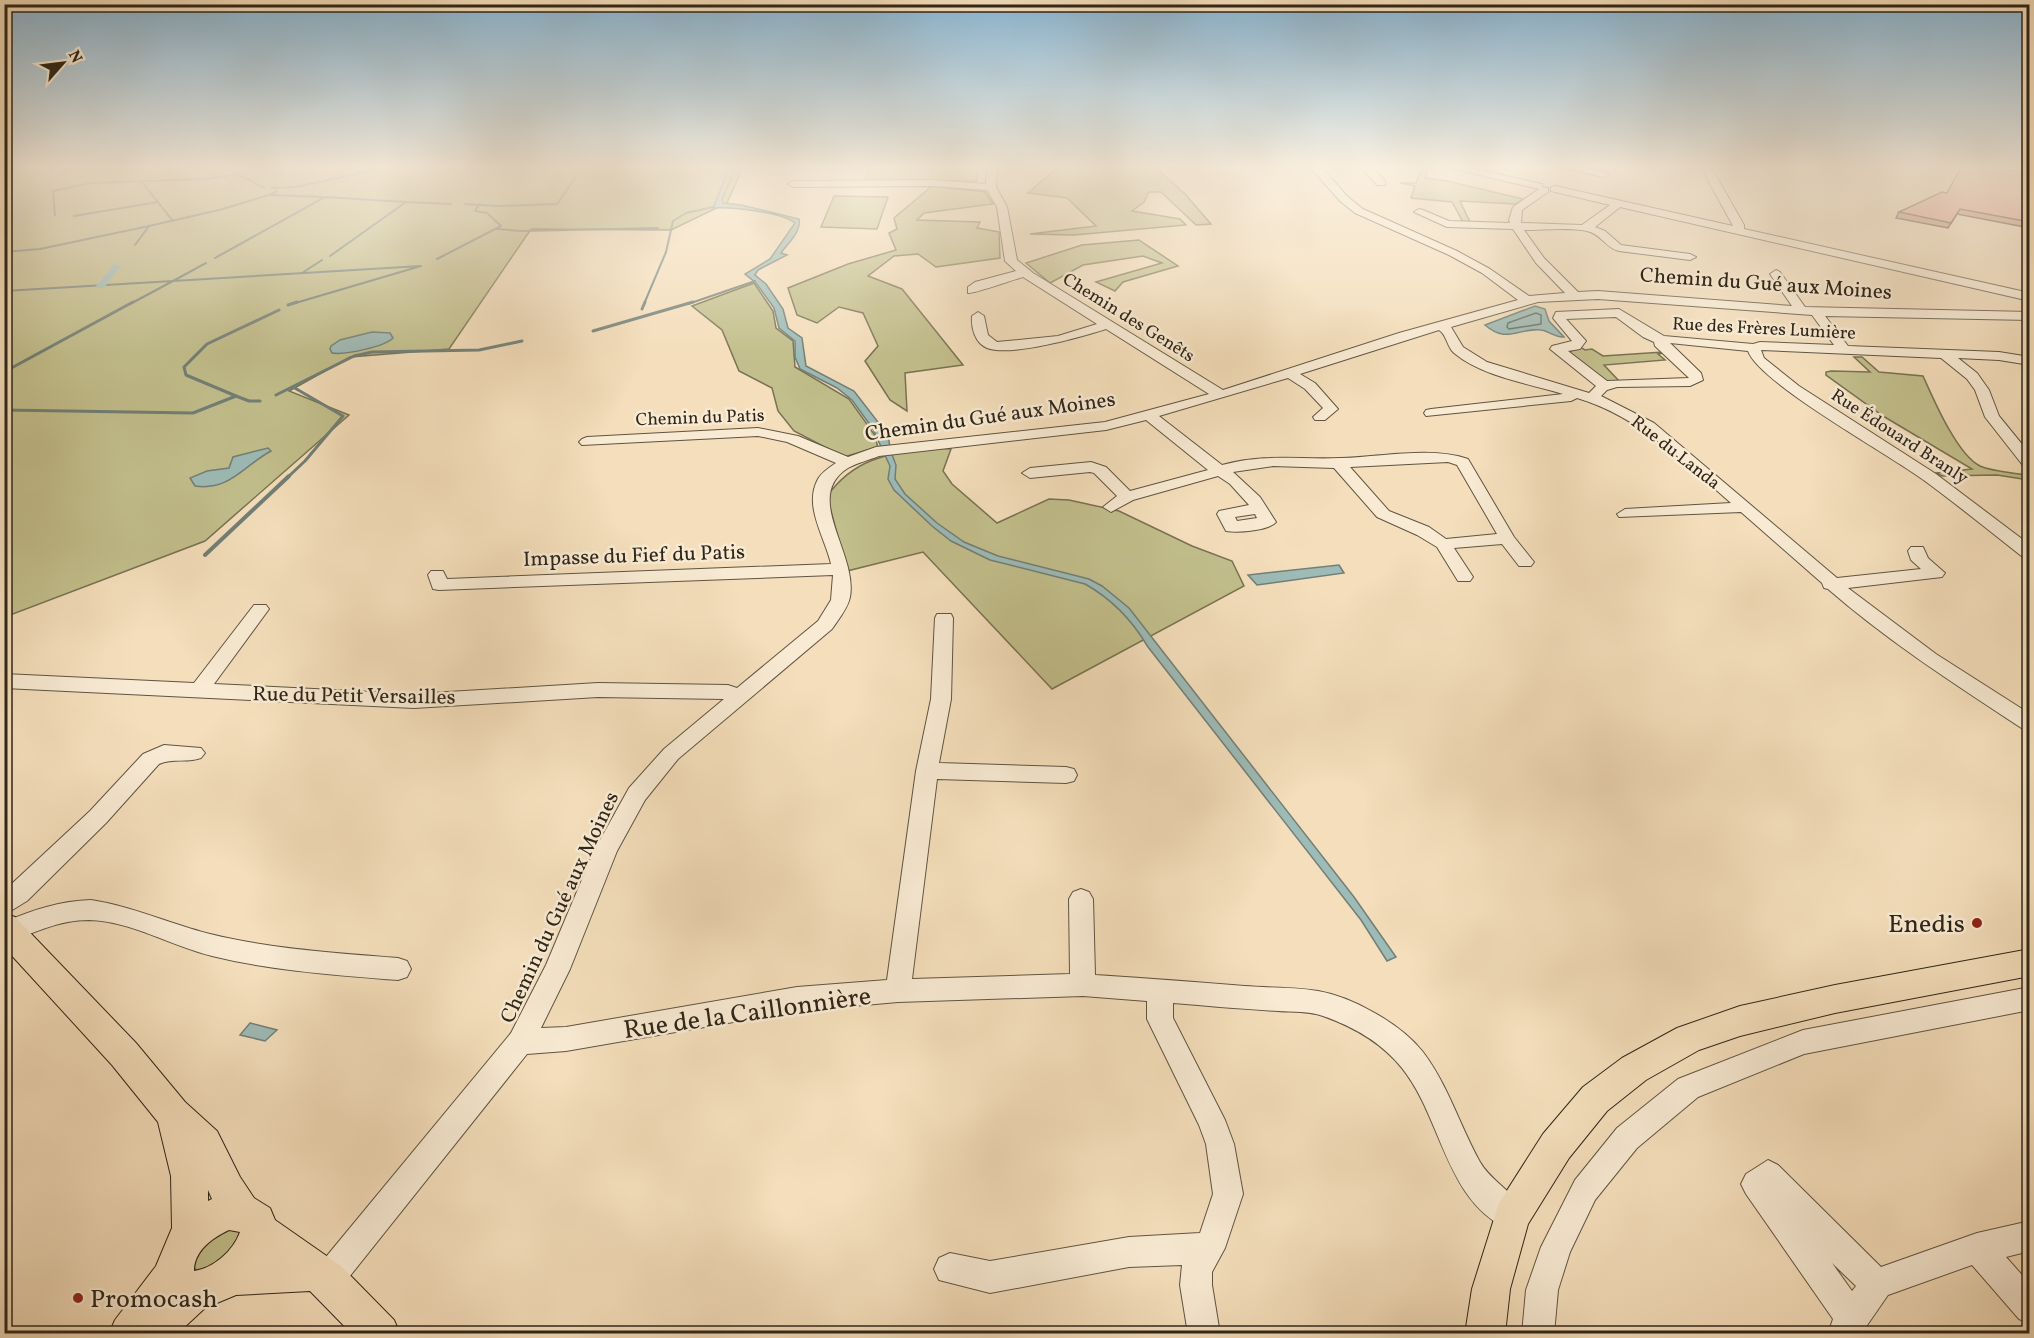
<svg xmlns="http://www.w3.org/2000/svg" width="2034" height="1338" font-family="Vollkorn,serif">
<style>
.green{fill:#c2bf8c;stroke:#787252;stroke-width:1.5}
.water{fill:#9dbbb7;stroke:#717f77;stroke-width:1.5}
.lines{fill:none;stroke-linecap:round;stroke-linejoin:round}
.shore{stroke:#667068;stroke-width:1.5}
.stream-far2{stroke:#717f77;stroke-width:2}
.stream-far1{stroke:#717f77;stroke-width:3}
.stream{stroke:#717f77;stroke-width:4}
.canal{fill:#9dbbb7;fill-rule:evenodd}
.minor-casing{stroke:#605441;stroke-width:2}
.major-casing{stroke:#2f2618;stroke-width:2}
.minor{fill:#f8ead3;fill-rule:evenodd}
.major{fill:#f4debb;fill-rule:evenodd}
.wall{fill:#c88578;stroke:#2f2618;stroke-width:1.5}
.building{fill:#e99b8b;stroke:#2f2618;stroke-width:1.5}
.poi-dot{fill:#8f2418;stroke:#f8ead3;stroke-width:2}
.labels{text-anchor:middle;stroke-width:5;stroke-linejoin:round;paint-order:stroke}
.far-street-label{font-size:18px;fill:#2f2618;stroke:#f8ead3}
.street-label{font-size:21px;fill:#2f2618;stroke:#f8ead3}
.near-poi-label{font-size:26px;fill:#2f2618;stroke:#f8ead3;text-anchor:end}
.near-street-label{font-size:26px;fill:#2f2618;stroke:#f8ead3}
</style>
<rect width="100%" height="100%" fill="#f4debb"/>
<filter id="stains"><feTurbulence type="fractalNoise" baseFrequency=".00333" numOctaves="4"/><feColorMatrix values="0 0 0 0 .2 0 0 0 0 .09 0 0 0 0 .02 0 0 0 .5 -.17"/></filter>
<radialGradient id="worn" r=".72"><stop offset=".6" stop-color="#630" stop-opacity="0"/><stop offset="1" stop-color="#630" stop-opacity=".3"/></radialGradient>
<g class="green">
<path d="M5,167H743L727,203L671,230L531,229L449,349L350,357L289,391L349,415L205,541L5,617Z"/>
<path d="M1058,167H1155L1185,194L1211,224L1196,225L1161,192H1149L1144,202L1132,211L1180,219L1186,225L1074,235L1030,234L1096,226L1067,198L1028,193Z"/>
<path d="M1422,167H1428L1425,178L1447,181L1523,199L1516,204L1460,201L1470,222H1463L1452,202L1411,198L1415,186L1400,183H1416Z"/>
<path d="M977,168V181H865L868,169Z"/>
<path d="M932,186L985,192L993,204L924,213L917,220L980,222L977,228L999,232L1000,258L936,267L918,254L894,256L868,276L902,289L963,365L905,373L907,411L890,400L865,361L878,346L863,313L839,307L817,323L797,315L788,288L848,264L896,250L889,233L897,229L894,218Z"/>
<path d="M834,196L888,197L877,229L821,227Z"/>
<path d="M1139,240L1178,266L1123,282L1115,291L1096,282L1162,263L1143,256L1083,265L1050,283L1026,263L1082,245Z"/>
<path d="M754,283L773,311L776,328L793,341L795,367L849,399L874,434L878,447L844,457L794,431L778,411L772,388L739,371L722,330L692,306Z"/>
<path d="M1580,347L1585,350L1592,349L1603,356L1663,352L1664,353L1658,354L1665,360L1604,365L1619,381L1607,382L1569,352Z"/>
<path d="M1854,357H1862L1879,372L1923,376C1933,398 1957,455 1980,466C1994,472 2011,472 2026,475L2029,480L1997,475L1942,476L1936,473L1972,469L1883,416L1826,375V372L1831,371L1870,372Z"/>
<path d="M937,448L951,449L943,471L952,484L997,523L1049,499L1069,500L1119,511L1192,546L1232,561L1244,586L1052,689L923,552L847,571L827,496C857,455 891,454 937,448Z"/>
<path d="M219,1228L240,1229L242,1247L201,1273L194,1268L198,1246Z"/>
</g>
<g class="water">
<path d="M730,167H736L722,200L723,203L741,205L799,219C802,231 788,243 781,253L787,255L758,270L755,275L766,284L783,309L788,328L802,338L806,366L854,391L888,435L890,447L882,449L873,429L852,400L837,388L800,369L795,357V341L779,328L774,308L756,283L745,274L770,259L795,223C782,212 731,207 713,208Z"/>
<path d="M1535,306L1545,309L1549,321L1564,337C1555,338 1549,331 1541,330C1517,328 1507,344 1485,325Z"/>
<path d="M372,332L390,333L393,338C384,347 345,355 332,353L330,349L331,346L340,340Z"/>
<path d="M268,448L271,451C243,466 230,491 195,486L190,478L207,471L229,468L233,457Z"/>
<path d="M891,452L896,465L895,479L905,494L937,523L964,542L998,556L1089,579L1102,586L1129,608L1354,897L1396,957L1387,961L1361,920L1148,647C1132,620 1112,599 1085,584L990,560L951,541L932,526L894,490L888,479L890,466L884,453Z"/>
<path d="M1339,565L1344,573L1257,585L1248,575Z"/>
<path d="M250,1023L277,1030L265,1041L240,1035Z"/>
</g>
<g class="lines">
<path class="shore" d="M1536,313L1541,315V324L1509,329L1507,327L1508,323Z"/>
<g class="stream-far2">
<path d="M227,167L238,174"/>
<path d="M141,181L173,221"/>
<path d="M272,188L296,187L389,167"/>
<path d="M277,191L269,195L322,197"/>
<path d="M406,202L451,204"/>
<path d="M465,204L497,206L557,204L583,167"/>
<path d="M55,215L53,191L91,183L206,179L238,174L264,188"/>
<path d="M74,216L158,202"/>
<path d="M497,229L521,231L658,228"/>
<path d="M135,245L149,226L219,210L269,195"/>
<path d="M4,252L40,249L149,226"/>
<path d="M215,258L325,197L406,202L330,256"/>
<path d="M437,259L501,226L487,213L475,211L479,205"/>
<path d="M206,263L173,281L421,266L292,304"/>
<path d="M302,273L322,260"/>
<path d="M4,291L173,281L130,304"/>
<path d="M644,304L666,252L673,221L686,213L713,207"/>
<path d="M688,304L755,281"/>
</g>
<g class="stream-far1">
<path d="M288,305L297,302"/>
<path d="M642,309L645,302"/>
<path d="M593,331L693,302"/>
<path d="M4,372L133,302"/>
<path d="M276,395L354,356L372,352L479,350L522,341"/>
<path d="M236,396L186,375L184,367L207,344L279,310"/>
<path d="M4,410L193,413L236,396L249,401H260"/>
<path d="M288,477L305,461L343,416L293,387"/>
</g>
<path class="stream" d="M205,555L289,476"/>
<path class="canal" d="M114,264L121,266L104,288H98L96,286Z"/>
<g class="minor-casing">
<g id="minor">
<path d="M987,167H997L996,187L1007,207L1017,260L1033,273L1223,390L1399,333L1518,300L1482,273L1449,255L1355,213L1340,201L1310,167H1321L1348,197L1363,209L1457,251L1490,269L1529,296L1565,293L1536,263L1513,229L1447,227L1414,212L1419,209L1423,210L1449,221L1510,223L1509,220L1513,207L1539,189L1446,167H1466L1542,184V187L1548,188V192L1522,210L1521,223L1582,225L1610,205L1551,191V187L1555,186L1733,226L1701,167H1711L1744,225V229L2030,293V301L1620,207L1595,227L1605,231L1621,245L1690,254L1696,257L1690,260L1619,251C1606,248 1601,234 1587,231C1568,227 1544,230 1524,230L1544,258L1578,292L1598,291L1792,306L1770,274L1776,270L1780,272L1805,307L2030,312V320L1825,316L1848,346L1999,352L2030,357V365L1999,360L1958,358L1977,373L1989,390L1999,416L2030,454V470L2025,468L1985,417L1975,390L1967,379L1941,358L1761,350L1764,358L1799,386L1936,474L2030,545V559L2024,558C1991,532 1959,506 1925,481C1892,456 1759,383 1748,351L1670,343L1701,373L1703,380L1690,386L1617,387L1607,390L1601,396L1654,423L1837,578L1921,569L1911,560L1908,551L1911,547H1923L1928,558L1945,573L1942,577L1848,588L1936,654L2030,714V731L2023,729C1956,685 1889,642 1828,589L1824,588L1822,583L1741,512L1619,517L1617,514L1625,509L1731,503C1684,462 1638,416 1577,398L1571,401L1426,416L1424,413L1426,410L1431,409L1563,394C1528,383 1483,377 1454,353C1447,347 1447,335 1439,330L1300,374L1315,383L1338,409L1325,420H1315L1313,417L1323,408L1305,389L1288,378L1159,416L1222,465C1266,453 1298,460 1341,458C1380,457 1432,446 1468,459L1514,537L1534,562L1531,566H1519L1502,544L1454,548L1473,577L1470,581H1458L1437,547L1417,535L1377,517L1334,468L1273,466L1233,472L1260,497L1276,522C1268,531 1238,533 1226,531L1217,514L1219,511L1249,505L1230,484L1218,476L1133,500L1111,512L1103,507L1117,496L1094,473L1090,472L1030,478L1022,473L1030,468L1091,462L1106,467L1130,491L1208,470L1146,420L1106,430L879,456C869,460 857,463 848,468C802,497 858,553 850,597C848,608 838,620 832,629L678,759L645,800L617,851L570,969L541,1028L566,1027L797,987L887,980L916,771L931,699L935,618L937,614H951L953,618L951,699L939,763L1066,767L1074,769L1077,775L1074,781L1066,783L937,779L912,979L1070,974L1069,899L1073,892L1081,889L1089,892L1093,899L1095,975C1146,978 1195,982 1245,986C1269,988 1295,987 1318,991C1353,997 1401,1024 1423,1052C1448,1085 1460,1126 1480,1162C1492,1183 1518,1194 1527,1216L1523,1227L1512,1231C1445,1203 1443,1119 1402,1068C1381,1042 1354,1027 1323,1016C1310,1011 1292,1012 1278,1011C1243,1009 1208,1006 1173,1003V1018L1225,1120L1234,1144L1243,1194L1225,1248L1212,1272V1285L1220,1334H1188L1180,1285L1182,1265L1129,1267L990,1293L939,1280L934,1269L939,1258L950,1253L990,1261L1129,1237L1200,1233L1213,1194L1206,1144L1199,1125L1147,1019V1001L1083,996L898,1002L797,1011L566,1051L527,1054L338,1291L327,1296L316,1291L311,1280L316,1269L511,1033L546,965L594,851L629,788L664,749L724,699L598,697L414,708L4,688V674L194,683L254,605H266L269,609L214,684L414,694L598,683L728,685L737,688L818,621L831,600L833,575L439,590L433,589L428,575L431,571H443L447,579L831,564C825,537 803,506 818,479C822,472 830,467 836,463L787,442L758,436L582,445L579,442L582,439L587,437L758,428L798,436L848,457L876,447L1105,422L1209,394L1106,329C1081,337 1011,357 987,348C975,343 971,328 972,316L978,312L984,316L988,335L997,342L1058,336L1097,324L1023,277C1012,280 974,294 968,293V287L975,282L1016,271L1005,261L997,207L987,190L931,186L793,187L788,184L793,181L931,180L986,184ZM1598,299L1812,315L1834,345L1760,342L1753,344L1664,336L1619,309L1556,312L1553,318L1572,341L1552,346L1550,349L1596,386L1589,393L1487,362L1463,347L1451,327L1538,302ZM1616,317L1643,337L1654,342L1655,346L1689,378L1607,381L1568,351L1580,349L1586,341L1566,319ZM1448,462L1457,465L1497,534L1446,539L1429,527L1389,511L1350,467ZM1255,514L1257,518L1237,521L1235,517Z"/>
<path d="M1361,167H1372L1385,181V185H1377Z"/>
<path d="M1557,167H1581L1609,174L1604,177Z"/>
<path d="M164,745L201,748L205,753L201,758C187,763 172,758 159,764L106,823L27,901L4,915V891L90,811L143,754Z"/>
<path d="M91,900C132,906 170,924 210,934C271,949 335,953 398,958L407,961L411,969L407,977L398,980C336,975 273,971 212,956C171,946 131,921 89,920C59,920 37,932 10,941L4,939V922C33,910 59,901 91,900Z"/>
<path d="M2030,987V1010L1804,1054L1698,1097L1637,1148L1595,1200L1570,1252L1558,1290L1554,1334H1522L1526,1290L1541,1247L1575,1180L1617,1128L1678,1079L1803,1030Z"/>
<path d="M1768,1160L1778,1165L1881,1267L1977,1233L2030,1221V1251L2006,1257L2030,1284V1324L2019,1319L1972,1265L1888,1295L1861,1334H1828L1833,1319L1746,1194L1741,1184L1746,1174ZM1832,1263L1856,1286L1852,1291Z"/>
</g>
</g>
<g class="major-casing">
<g id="major">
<path d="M4,913L15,917L136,1043L185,1102L217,1131L240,1177L254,1198L270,1208L275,1220L341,1266L394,1320L400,1334H352L310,1291L236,1295L205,1308L177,1334H109L115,1320L156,1266L172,1228L171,1176L158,1122L112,1065L4,947ZM208,1190L212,1199L208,1201ZM229,1230L240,1232C233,1251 214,1268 194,1271C194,1251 212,1238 229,1230Z"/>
<path d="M2030,949V976L1835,1013L1740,1036L1699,1050L1646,1080L1607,1111L1569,1158L1528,1224L1510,1289L1505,1334H1465L1472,1289L1499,1203L1543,1134L1583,1087L1622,1058L1677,1028L1740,1006L1835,985Z"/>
</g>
</g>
<use href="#minor" class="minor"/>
<use href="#major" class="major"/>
</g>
<path class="wall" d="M2030,174V228L1957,214L1948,228L1896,218L1899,212L1947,193Z"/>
<path class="building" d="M1961,167H1993L2030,174V222L1960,209L1951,223L1899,212L1942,192L1947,193Z"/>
<linearGradient id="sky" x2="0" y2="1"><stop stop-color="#8ab7d4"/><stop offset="0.47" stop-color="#faf0e0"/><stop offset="1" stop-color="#faf0e0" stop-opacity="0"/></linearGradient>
<rect width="2034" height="355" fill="url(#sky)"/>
<g class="poi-dot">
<circle cx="1977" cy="923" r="6"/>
<circle cx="78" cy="1298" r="6"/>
</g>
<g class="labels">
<g class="far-street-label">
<text transform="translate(1129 317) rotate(32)" y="6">Chemin des Genêts</text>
<text transform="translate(1764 328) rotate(3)" y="6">Rue des Frères Lumière</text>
<text transform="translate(700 417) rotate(-2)" y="6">Chemin du Patis</text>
<text transform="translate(1900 436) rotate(33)" y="6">Rue Édouard Branly</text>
<text transform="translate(1676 452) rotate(38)" y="6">Rue du Landa</text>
</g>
<g class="street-label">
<text transform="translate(1766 283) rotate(4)" y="7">Chemin du Gué aux Moines</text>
<text transform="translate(990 416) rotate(-8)" y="7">Chemin du Gué aux Moines</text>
<text transform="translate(634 555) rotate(-2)" y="7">Impasse du Fief du Patis</text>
<text transform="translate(354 695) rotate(1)" y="7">Rue du Petit Versailles</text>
<text transform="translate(559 907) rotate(-65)" y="7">Chemin du Gué aux Moines</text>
</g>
<g class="near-poi-label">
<text x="1965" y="932">Enedis</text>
<text x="90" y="1307" text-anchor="start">Promocash</text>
</g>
<g class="near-street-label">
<text transform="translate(747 1012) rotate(-8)" y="9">Rue de la Caillonnière</text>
</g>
</g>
<rect width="2034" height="1338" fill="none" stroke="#f4debb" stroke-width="24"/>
<rect x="6" y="6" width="2022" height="1326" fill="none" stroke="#2f2618" stroke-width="3"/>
<rect x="12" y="12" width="2010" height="1314" fill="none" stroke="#2f2618" stroke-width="1.5"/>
<g transform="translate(63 63) rotate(62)" stroke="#f8ead3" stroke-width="4.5" paint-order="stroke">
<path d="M0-4.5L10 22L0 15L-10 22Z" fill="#2f2618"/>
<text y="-9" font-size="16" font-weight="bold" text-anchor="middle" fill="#2f2618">N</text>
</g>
<rect width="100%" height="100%" filter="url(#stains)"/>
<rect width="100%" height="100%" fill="url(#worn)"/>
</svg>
